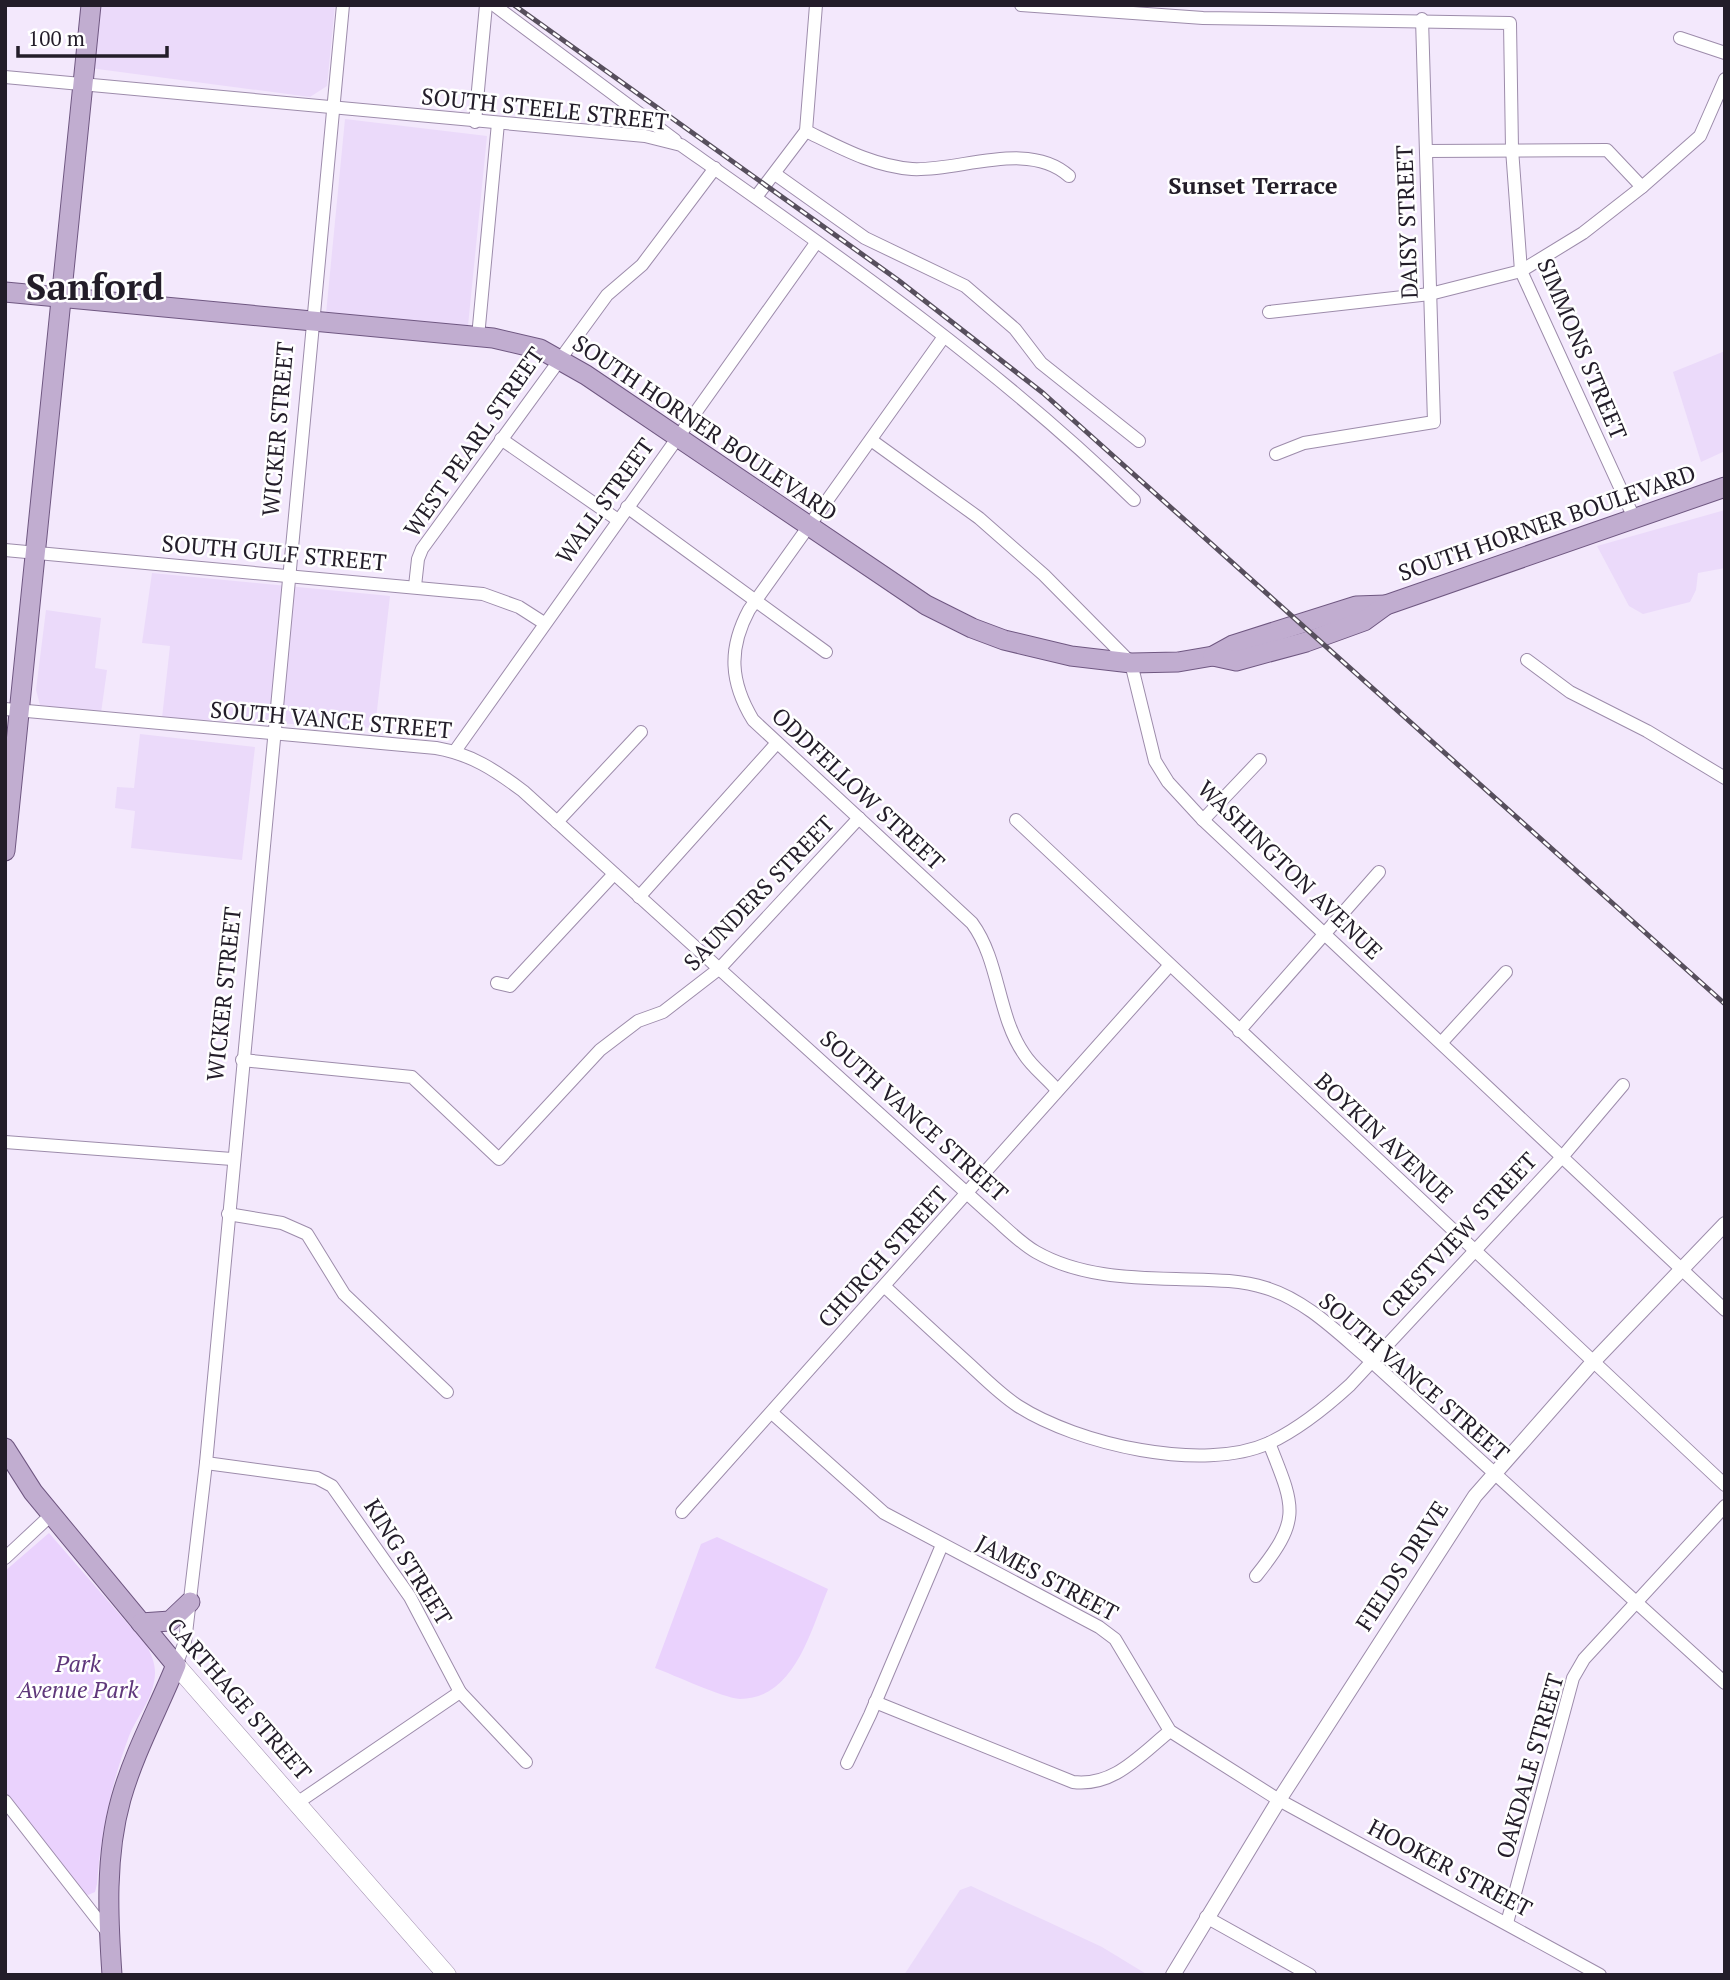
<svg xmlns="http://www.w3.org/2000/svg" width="1730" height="1980" font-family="'PT Serif',serif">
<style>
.built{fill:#ebdafa}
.park{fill:#ead2fd}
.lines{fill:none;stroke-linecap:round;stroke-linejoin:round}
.minor-casing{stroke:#9d8cab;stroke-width:14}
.tertiary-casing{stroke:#9d8cab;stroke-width:16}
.secondary-casing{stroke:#9d8cab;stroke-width:19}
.primary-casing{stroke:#6f5781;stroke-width:21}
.minor{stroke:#fff;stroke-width:12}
.tertiary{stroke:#fff;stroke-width:14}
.secondary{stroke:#fff;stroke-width:18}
.primary{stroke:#c1add0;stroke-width:19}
.rail-casing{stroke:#574f5d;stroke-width:5}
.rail{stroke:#fff;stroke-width:2.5;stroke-dasharray:8;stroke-linecap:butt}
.labels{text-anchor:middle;stroke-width:5;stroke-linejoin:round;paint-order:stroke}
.street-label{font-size:23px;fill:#231d29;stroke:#fff}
.park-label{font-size:23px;font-style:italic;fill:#5f377b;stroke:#fff}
.neighbourhood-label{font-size:24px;font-weight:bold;fill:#231d29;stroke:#fff}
.town-label{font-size:37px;font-weight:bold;fill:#231d29;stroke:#fff}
</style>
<rect width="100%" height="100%" fill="#f3e8fc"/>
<g class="built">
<path d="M97,5H335L327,86L310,97L90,68Z"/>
<path d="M345,119L487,136L468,326L326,314Z"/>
<path d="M1725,351V451L1701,462L1673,372Z"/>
<path d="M1725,510V568L1698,573L1696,590L1690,602L1643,614L1629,606L1597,546Z"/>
<path d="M152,573L390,596L375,728L162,718L170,646L142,643Z"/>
<path d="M46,610L101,618L95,668L107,670L101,713L40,705L36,690Z"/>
<path d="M140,734L255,747L242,860L131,848L135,811L115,808L117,787L134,788Z"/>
<path d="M971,1886L1102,1947L1148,1975H904L960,1890Z"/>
</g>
<g class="park">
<path d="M49,1533L147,1646C153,1658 157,1668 154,1682C151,1701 136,1718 129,1736C111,1785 101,1832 97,1884L95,1892L88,1895L83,1893L5,1792V1571Z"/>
<path d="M717,1537L828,1589C811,1629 795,1699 740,1699C723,1698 674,1675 655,1668L701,1544Z"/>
</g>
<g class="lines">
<g class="minor-casing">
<g id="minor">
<path d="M494,5L675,140"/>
<path d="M1021,5L1203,18L1510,23L1512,149L1521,271L1634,518"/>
<path d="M1680,38L1725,53"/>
<path d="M5,77L645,136L681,145C837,255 997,366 1134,500"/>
<path d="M475,122L486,5"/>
<path d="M806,131C841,148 873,166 912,169C958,172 1028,139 1069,176"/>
<path d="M1426,151L1607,150L1642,187"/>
<path d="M775,174L865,238L965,286L1015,329L1041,363L1139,441"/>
<path d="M756,197L806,131L816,5"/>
<path d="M1269,312L1430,294L1521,271L1583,233L1642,187L1700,136L1725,79"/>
<path d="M478,337L498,123"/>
<path d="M943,338L749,610C728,649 730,682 753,720L972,923C1000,961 997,1015 1024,1054C1032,1067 1047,1078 1057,1090"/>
<path d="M501,439L618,520"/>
<path d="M871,440L979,518L1044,575L1131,663L1155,761L1168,782L1203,820L1725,1310"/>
<path d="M1276,454L1304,443L1434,422L1422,19"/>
<path d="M627,507L826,652"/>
<path d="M5,550L483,594L519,607L544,623"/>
<path d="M415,586L418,559L422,549L607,295L642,265L715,168"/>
<path d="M1527,660L1570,692L1647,731L1725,778"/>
<path d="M5,709L436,748C471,754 495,770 523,791L991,1215C1005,1227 1020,1243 1036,1252C1078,1276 1129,1278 1176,1279C1206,1280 1237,1279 1266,1288C1306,1300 1339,1334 1370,1360L1725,1683"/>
<path d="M455,751L816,243"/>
<path d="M1016,820L1725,1485"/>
<path d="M1203,820L1260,760"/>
<path d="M557,822L641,732"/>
<path d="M639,897L776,744"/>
<path d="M497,983L510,986L614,874"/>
<path d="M1239,1031L1379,872"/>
<path d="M1442,1042L1506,972"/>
<path d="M242,1060L412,1077L499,1159L600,1050L638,1021L663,1012L720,968L859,818"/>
<path d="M5,1142L232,1159"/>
<path d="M228,1214L282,1223L307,1234L344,1294L447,1392"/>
<path d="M884,1286C912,1312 941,1339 970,1365C985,1379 1001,1395 1018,1406C1077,1444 1203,1473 1269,1443C1299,1429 1326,1407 1350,1385L1563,1156L1623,1085"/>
<path d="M772,1413L884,1513L1099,1627L1115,1639L1170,1731L1279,1800L1600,1975"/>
<path d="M206,1463L317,1478L332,1486L410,1597L460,1692L526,1762"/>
<path d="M682,1512L1169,966"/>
<path d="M5,1558L51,1515"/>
<path d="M1256,1576C1302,1519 1295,1508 1269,1443"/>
<path d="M176,1665L185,1642L206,1463L343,5"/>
<path d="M875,1702L1073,1782C1114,1787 1140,1755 1170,1731"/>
<path d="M847,1763L870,1715L942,1545"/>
<path d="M5,1801L108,1933"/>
<path d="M297,1803L460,1692"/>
<path d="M1206,1917L1310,1975"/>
<path d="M1507,1923L1573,1678L1584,1659L1725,1506"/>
</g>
</g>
<g class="tertiary-casing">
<path id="tertiary" d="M1173,1975L1279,1800L1475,1496L1592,1363L1725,1224"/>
</g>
<g class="secondary-casing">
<path id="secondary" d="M176,1665L447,1975"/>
</g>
<g class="primary-casing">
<g id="primary">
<path d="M5,292L493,338L540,349L586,375L926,605L972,628L1004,640L1071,656L1131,663L1178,662L1213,656L1233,645L1356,606L1386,605"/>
<path d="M1213,656L1236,661L1306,642L1364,621L1386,605L1725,487"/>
<path d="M5,851L91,5"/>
<path d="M5,1448L33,1492L176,1665C158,1709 134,1753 121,1799C105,1856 108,1917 112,1975"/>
<path d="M141,1623L170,1621L190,1602"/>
</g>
</g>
<use href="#minor" class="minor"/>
<use href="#tertiary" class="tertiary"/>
<use href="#secondary" class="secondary"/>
<use href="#primary" class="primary"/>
<g class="rail-casing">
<path id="rail" d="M514,5L898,280L1043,393L1725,1004"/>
</g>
<use href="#rail" class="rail"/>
</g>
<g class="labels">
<g class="street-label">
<text transform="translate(545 109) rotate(6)" y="8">SOUTH STEELE STREET</text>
<text transform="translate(1407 222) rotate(-92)" y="8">DAISY STREET</text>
<text transform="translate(1582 349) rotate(67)" y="8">SIMMONS STREET</text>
<text transform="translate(705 428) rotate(34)" y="8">SOUTH HORNER BOULEVARD</text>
<text transform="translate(278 429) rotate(-85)" y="8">WICKER STREET</text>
<text transform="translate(474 442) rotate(-55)" y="8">WEST PEARL STREET</text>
<text transform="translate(605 501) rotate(-54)" y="8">WALL STREET</text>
<text transform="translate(1547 523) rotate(-19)" y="8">SOUTH HORNER BOULEVARD</text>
<text transform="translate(274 553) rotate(5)" y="8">SOUTH GULF STREET</text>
<text transform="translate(331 720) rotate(5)" y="8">SOUTH VANCE STREET</text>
<text transform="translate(858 789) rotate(43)" y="8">ODDFELLOW STREET</text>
<text transform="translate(1290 870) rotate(44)" y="8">WASHINGTON AVENUE</text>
<text transform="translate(759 893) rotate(-46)" y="8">SAUNDERS STREET</text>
<text transform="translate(224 994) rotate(-84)" y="8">WICKER STREET</text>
<text transform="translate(914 1116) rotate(42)" y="8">SOUTH VANCE STREET</text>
<text transform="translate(1384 1138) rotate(43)" y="8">BOYKIN AVENUE</text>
<text transform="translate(1459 1235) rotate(-47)" y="8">CRESTVIEW STREET</text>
<text transform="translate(883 1257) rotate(-48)" y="8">CHURCH STREET</text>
<text transform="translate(1414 1377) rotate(41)" y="8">SOUTH VANCE STREET</text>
<text transform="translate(408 1562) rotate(58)" y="8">KING STREET</text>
<text transform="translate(1402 1566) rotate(-57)" y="8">FIELDS DRIVE</text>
<text transform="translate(1047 1578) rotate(28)" y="8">JAMES STREET</text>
<text transform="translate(239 1699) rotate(49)" y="8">CARTHAGE STREET</text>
<text transform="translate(1530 1766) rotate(-74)" y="8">OAKDALE STREET</text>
<text transform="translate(1450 1868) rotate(28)" y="8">HOOKER STREET</text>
</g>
<g class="park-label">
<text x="78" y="1672">Park<tspan x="78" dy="26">Avenue Park</tspan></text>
</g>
<g class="neighbourhood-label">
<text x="1253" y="194">Sunset Terrace</text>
</g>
<g class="town-label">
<text x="95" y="300">Sanford</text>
</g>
</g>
<rect width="1730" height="1980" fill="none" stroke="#231d29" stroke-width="14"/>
<path d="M18 46v10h149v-10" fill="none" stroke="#231d29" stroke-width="3.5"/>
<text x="28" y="46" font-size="21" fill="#231d29" stroke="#ffffff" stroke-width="5" paint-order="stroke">100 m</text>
</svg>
